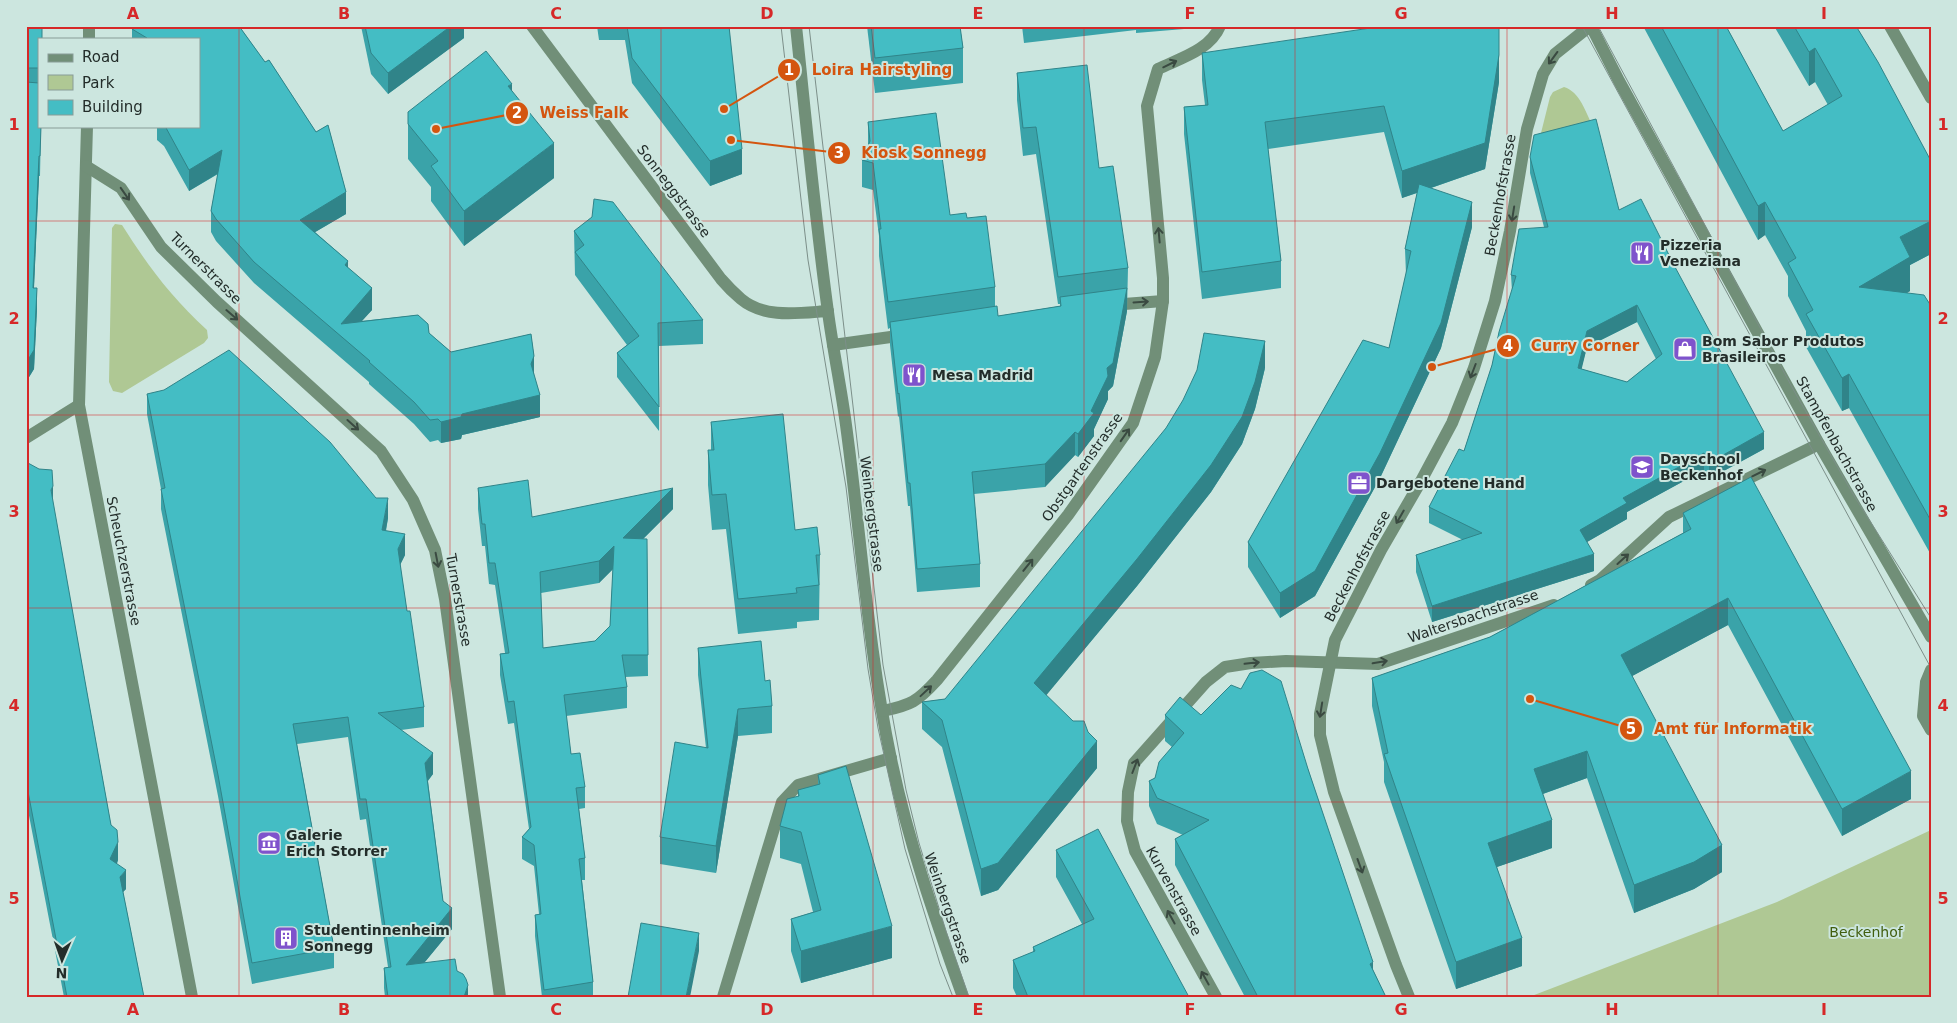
<svg xmlns="http://www.w3.org/2000/svg" width="1957" height="1023" font-family="'DejaVu Sans',sans-serif">
<style>
.green{fill:#afc894}
.lines{fill:none;stroke-linecap:round;stroke-linejoin:round}
.minor{stroke:#718f78;stroke-width:12}
.tram{stroke:#7c8f89;stroke-width:1}
.wall{fill:#3aa3a9;fill-rule:evenodd}
.shaded-wall{fill:#308489}
.building{fill:#44bdc4;stroke:#308489;fill-rule:evenodd}
.oneway{stroke:#3a4a41}
.grid{fill:none;stroke:#d62828;stroke-width:1;stroke-opacity:0.55}
.labels{text-anchor:middle;stroke-width:4;stroke-linejoin:round;paint-order:stroke}
.street-label{font-size:14px;fill:#232d2a;stroke:#cce6df}
.poi-label{font-size:14px;font-weight:bold;fill:#232d2a;stroke:#cce6df;text-anchor:start}
.park-label{font-size:14px;fill:#415e0e;stroke:#cce6df}
.leader{fill:none;stroke:#d4550f;stroke-width:2}
.callout-dot{fill:#d4550f;stroke:#cce6df;stroke-width:2}
.mark-label{font-size:15px;text-anchor:middle;font-weight:bold;fill:#fff}
.callout-label{font-size:15px;text-anchor:middle;font-weight:bold;fill:#d4550f;stroke:#cce6df;stroke-width:4;stroke-linejoin:round;paint-order:stroke}
.neatline{fill:none;stroke:#d62828;stroke-width:2}
.grid-label{font-size:16px;text-anchor:middle;font-weight:bold;fill:#d62828}
</style>
<rect width="100%" height="100%" fill="#cce6df"/>
<g class="green">
<path d="M1564,87C1580,92 1585,111 1592,124L1540,137L1550,97L1553,92Z"/>
<path d="M115,224L122,225C148,266 171,297 207,330L208,338L204,343L122,393L113,391L109,382L112,228Z"/>
<path d="M1931,830V997H1529L1777,902Z"/>
</g>
<g class="lines">
<g class="minor">
<path d="M532,26L721,279C727,286 734,293 741,299C765,319 799,313 828,311"/>
<path d="M796,26C806,121 815,217 828,312C833,350 841,387 846,425C861,536 868,649 891,759C908,841 935,918 963,997"/>
<path d="M1591,26L1619,81L1819,444L1931,637"/>
<path d="M1890,26L1931,98"/>
<path d="M89,39V26"/>
<path d="M87,126L79,405L192,997"/>
<path d="M86,166L121,188L161,247L217,302L381,451L413,500L435,550L445,599L500,997"/>
<path d="M1111,305L1163,301"/>
<path d="M833,345L905,335"/>
<path d="M26,438L79,405"/>
<path d="M1591,585L1600,580L1669,517L1819,444"/>
<path d="M1931,670L1926,682L1923,716L1931,730"/>
<path d="M883,711C911,705 917,702 937,680L1068,515L1133,423L1155,357L1163,301V278L1147,106L1158,69C1181,58 1210,50 1220,26"/>
<path d="M723,997L782,802L798,785L891,758"/>
<path d="M1216,997L1135,851L1127,821L1128,792L1134,763L1206,682L1225,667L1251,663L1286,661L1378,664L1554,605"/>
<path d="M1409,997L1396,965L1334,792L1320,735V714L1335,640L1381,550L1421,481L1452,423L1474,368L1495,301L1510,231L1527,129L1543,74L1555,54L1590,26"/>
</g>
<g class="tram">
<path d="M781,26L808,260L846,487L868,669L878,728L905,849L940,964L953,997"/>
<path d="M809,26L883,665L906,790L919,843L946,931L969,997"/>
<path d="M1582,26L1931,668"/>
<path d="M1598,26L1793,389L1853,494L1931,618"/>
</g>
</g>
<g class="wall">
<path d="M26,26L39,39V126H41L40,176H39L34,288L37,308L34,369L26,382Z"/>
<path d="M135,26H239L265,62L269,60L316,132L328,125L346,192V214L315,232L348,261V268L372,288V310L361,321L418,315L428,324L429,333L451,352L531,334L534,356V377L540,395V417L462,435L461,439L441,443L438,440L430,442L414,424L369,384V382L254,283L216,241L211,232V211L218,174L189,191L164,146L157,140V126H199V39H132V29Z"/>
<path d="M361,26H464V38L388,94L371,74Z"/>
<path d="M597,26H730L729,27L742,174L710,186L632,83L625,40H599Z"/>
<path d="M867,26H960L963,48V83L875,93Z"/>
<path d="M1022,26H1196V28L1136,33V30L1024,43Z"/>
<path d="M1643,26H1726L1783,131L1828,105L1815,82L1809,86L1774,26H1856L1931,161V254L1910,265V291L1907,293L1931,306V555L1849,408L1842,411L1806,347V331L1788,296V276L1765,235L1758,240Z"/>
<path d="M1202,53L1499,82L1485,169L1431,188L1472,227L1441,348L1380,478L1315,596L1280,618L1248,567V542L1389,348L1406,274L1405,249L1417,193L1402,198L1384,132L1268,149L1281,261V288L1202,299L1184,134V107L1205,105L1202,80Z"/>
<path d="M1017,73L1099,168L1128,268L1127,311L1113,386L1108,391V399L1094,429V436L1078,457L1075,455L1045,487L974,494L980,564V587L917,592L910,506H908L899,416L898,417L890,345V328L888,329L879,256V236L873,190L862,187V160L868,147V122L950,215L967,218L995,287V307L998,316L1060,306V304H1058L1036,154L1023,156L1017,100Z"/>
<path d="M512,91L554,178L464,246L431,201V187L408,159V124Z"/>
<path d="M1530,157L1619,210L1764,449L1709,479L1704,470L1627,512V519L1587,542L1594,571L1432,622L1416,572V555L1463,540L1429,523V507L1464,451L1492,365L1512,291L1511,275L1544,227L1530,173ZM1637,322L1656,359L1627,382L1581,369L1587,347Z"/>
<path d="M574,231L703,320V344L659,346V431L617,377V353L627,345L575,275Z"/>
<path d="M1265,368L1255,409L1242,444L1211,492L1137,586L1046,695L1097,768L998,890L981,896L942,747L922,729V702L945,699Z"/>
<path d="M147,394L388,518L386,531L405,555L400,565L407,611L424,707V727L401,730L433,774L428,781L443,901L452,929L424,963L457,971L468,997H385L384,988V968L388,967L366,819L360,820L348,737L297,744L334,948V968L252,984L218,796L161,509V489L147,414Z"/>
<path d="M711,422L795,530L820,555L819,620L797,622V628L738,634L726,529L712,530L708,485V450H711Z"/>
<path d="M26,464L53,505L88,698L111,825L118,860L117,864L126,889L123,892L144,997H64L26,800Z"/>
<path d="M478,488L532,517L673,509L643,539H647L648,676L625,677L627,687V708L566,716L571,754L585,787V808L579,809L585,858V880H582L593,982V997H542L535,936V915L539,914L534,866L522,859V837L529,829L514,723L508,724L500,675V654L505,653L495,585L489,584L485,546H482L478,509ZM613,569L610,626L595,641L543,648L541,593L599,583Z"/>
<path d="M1683,513L1911,799L1842,836L1728,625L1632,676L1722,872L1694,889L1634,913L1587,778L1543,794L1552,848L1497,867L1522,966L1456,989L1384,782V762L1372,706V678L1490,637L1683,533Z"/>
<path d="M698,648L765,681L772,706V733L738,736L716,873L660,864V837L706,748L698,675Z"/>
<path d="M1165,715H1201L1308,769L1373,970L1386,997H1245L1175,865V839L1183,835L1157,824L1149,806V781L1155,778L1172,747L1165,741Z"/>
<path d="M818,775L892,958L801,983L791,951V919L813,912L801,864L780,858V826L798,796V790L818,785Z"/>
<path d="M1056,850L1189,997H1017L1013,988V960L1033,952V947L1082,924L1056,877Z"/>
</g>
<g class="shaded-wall">
<path d="M451,26H464V38L388,94V73Z"/>
<path d="M1499,26V82L1485,169L1402,198V171Z"/>
<path d="M1815,48V82L1809,86V52Z"/>
<path d="M512,84V119L508,86Z"/>
<path d="M554,143V178L464,246V211Z"/>
<path d="M742,149V174L710,186V161Z"/>
<path d="M222,150V171L189,191V170Z"/>
<path d="M39,156V176L33,308V288Z"/>
<path d="M346,192V214L300,241V220Z"/>
<path d="M1472,202V227L1441,348L1380,478L1315,596L1280,618V593Z"/>
<path d="M1765,202V235L1758,240V206Z"/>
<path d="M1931,221V254L1910,265V291L1859,320V287L1900,237Z"/>
<path d="M348,261V282L345,265Z"/>
<path d="M37,288V308L34,369L26,382V363Z"/>
<path d="M372,288V310L345,340L341,324Z"/>
<path d="M1127,288V311L1113,386L1108,391V399L1094,429V436L1078,457V434L1091,411L1107,368Z"/>
<path d="M1637,305V322L1587,347L1578,384V368L1587,331Z"/>
<path d="M1265,341V368L1255,409L1242,444L1211,492L1137,586L1034,710V683Z"/>
<path d="M534,356V378L531,364Z"/>
<path d="M1849,374V408L1842,411V378Z"/>
<path d="M540,395V417L462,435L461,439L441,443V422L462,414Z"/>
<path d="M1075,432V455L1045,487V464Z"/>
<path d="M1764,432V449L1709,479V463Z"/>
<path d="M1704,453V470L1627,512V519L1580,546V530L1623,498Z"/>
<path d="M53,486V504L51,490Z"/>
<path d="M673,488V509L623,559V538Z"/>
<path d="M388,498V518L382,550V530Z"/>
<path d="M405,534V555L398,569V549Z"/>
<path d="M614,546V568L599,583V561Z"/>
<path d="M1594,554V571L1432,622V606Z"/>
<path d="M1728,598V625L1621,682V655Z"/>
<path d="M738,709V736L716,873V846Z"/>
<path d="M1097,741V768L998,890L981,896V869Z"/>
<path d="M1587,751V778L1534,797V769Z"/>
<path d="M433,753V774L425,784V763Z"/>
<path d="M1911,771V799L1842,836V809Z"/>
<path d="M1552,820V848L1488,870V843Z"/>
<path d="M118,842V860L110,878V859Z"/>
<path d="M1722,845V872L1694,889L1634,913V885Z"/>
<path d="M126,870V889L120,895V877Z"/>
<path d="M452,908V929L406,985V965Z"/>
<path d="M892,926V958L801,983V951Z"/>
<path d="M699,933V951L690,997H686Z"/>
<path d="M1522,938V966L1456,989V962Z"/>
<path d="M1373,962V988L1370,964Z"/>
<path d="M468,985V997H464Z"/>
</g>
<g class="building">
<path d="M26,26H42V39H39V68H26Z"/>
<path d="M135,26H239L265,62L269,60L316,132L328,125L346,192L300,220L348,261L345,265L372,288L341,324L418,315L428,324L429,333L451,352L531,334L534,356L531,364L540,395L462,414L461,417L441,422L438,419L430,420L414,402L369,362L370,361L254,262L216,219L211,211L222,150L189,170L165,126H199V39H147V38L132,29Z"/>
<path d="M365,26H451L388,73L371,53Z"/>
<path d="M627,26H729L742,149L710,161L632,58Z"/>
<path d="M871,26H960L963,48L875,58Z"/>
<path d="M1023,26H1042L1024,28Z"/>
<path d="M1384,26H1499V55L1485,143L1402,171L1384,106L1265,122L1281,261L1202,272L1184,107L1208,105L1202,53Z"/>
<path d="M1661,26H1726L1783,131L1842,96L1815,48L1809,52L1794,26H1856L1878,62L1931,161V221L1900,237L1910,257L1859,287L1924,295L1931,306V521L1849,374L1842,378L1806,314L1813,310L1788,263L1796,258L1765,202L1758,206Z"/>
<path d="M486,51L512,84L508,86L554,143L464,211L431,166L438,161L408,124V112Z"/>
<path d="M1087,65L1099,168L1113,166L1128,268L1058,277L1036,127L1023,128L1017,73Z"/>
<path d="M26,82L39,83V126H41L40,156H39L33,288H37L34,350L26,363Z"/>
<path d="M936,113L950,215L966,213L967,218L986,216L995,287L888,302L879,229H881L873,163L862,160L870,141L868,122Z"/>
<path d="M1596,119L1619,210L1641,199L1675,267L1764,432L1709,463L1704,453L1623,498L1627,503L1580,530L1594,554L1432,606L1416,555L1482,533L1429,507L1459,449L1464,451L1492,365L1499,332L1516,276L1511,275L1519,229L1548,227L1530,157L1534,135ZM1637,305L1662,354L1627,382L1578,368L1587,331Z"/>
<path d="M1419,184L1472,202L1441,323L1380,453L1315,571L1280,593L1248,542L1363,340L1389,348L1411,251L1405,249Z"/>
<path d="M594,199L613,202L703,320L658,323L659,407L617,353L639,336L575,252L584,245L574,231L592,217Z"/>
<path d="M1127,288L1113,363L1107,368L1108,376L1091,411L1094,413L1078,434L1075,432L1045,464L972,472L980,564L917,569L910,483H908L899,393L898,394L890,322L997,306L998,316L1061,306L1060,297Z"/>
<path d="M1204,333L1265,341L1255,382L1242,417L1211,465L1137,559L1034,683L1073,721H1084L1088,732L1097,741L998,863L981,869L942,720L922,702L945,699L1166,428L1183,400L1197,370Z"/>
<path d="M229,350L330,442L376,498H388L382,530L405,534L398,549L407,611H410L424,707L378,713L433,753L425,763L443,901L452,908L406,965L455,959L457,971L463,974L466,979L468,985L464,997H388L384,968L391,967L366,799H360L348,717L293,724L334,948L252,963L218,775L161,489L165,488L147,394L164,390Z"/>
<path d="M783,414L795,530L817,527L820,555H816L819,585L796,588L797,593L738,599L726,494L712,495L708,450H714L711,422Z"/>
<path d="M28,463L39,469L52,470L53,486L51,490L88,698L111,825L117,830L118,842L110,859L126,870L120,877L144,997H67L26,781V464Z"/>
<path d="M1751,477L1911,771L1842,809L1728,598L1621,655L1722,845L1694,862L1634,885L1587,751L1534,769L1552,820L1488,843L1522,938L1456,962L1384,754L1388,753L1372,678L1490,637L1691,529L1683,513Z"/>
<path d="M528,480L532,517L673,488L623,538L647,539L648,655H622L627,687L564,695L571,754L580,753L585,787L576,788L585,858L579,859L593,982L544,990L535,915L541,914L534,845L522,837L531,827L514,701L508,702L500,654L509,653L495,563H489L485,524H482L478,488ZM614,546L610,626L595,641L543,648L540,572L599,561Z"/>
<path d="M761,641L765,681L770,680L772,706L738,709L716,846L660,837L675,742L708,748L698,648Z"/>
<path d="M1262,670L1281,681L1308,769L1373,962L1370,964L1386,997H1258L1175,839L1209,820L1157,798L1149,781L1155,778L1159,762L1184,733L1165,715L1180,697L1201,715L1231,685L1241,689L1250,673Z"/>
<path d="M846,766L892,926L801,951L791,919L821,910L801,832L780,826L787,799L799,796L798,790L820,784L818,775Z"/>
<path d="M1098,829L1189,997H1028L1013,960L1035,951L1033,947L1094,919L1056,850Z"/>
<path d="M641,923L699,933L686,997H628Z"/>
</g>
<defs><path id="oneway-shaft" d="M-6 0H5M1.5-3L5.5 0L1.5 3" fill="none" stroke-width="1.6" stroke-linecap="round" stroke-linejoin="round" transform="scale(1.25)"/></defs>
<g class="oneway">
<use href="#oneway-shaft" transform="translate(1553 58) rotate(126)"/>
<use href="#oneway-shaft" transform="translate(1170 64) rotate(-26)"/>
<use href="#oneway-shaft" transform="translate(125 194) rotate(55)"/>
<use href="#oneway-shaft" transform="translate(1513 214) rotate(99)"/>
<use href="#oneway-shaft" transform="translate(1159 235) rotate(-95)"/>
<use href="#oneway-shaft" transform="translate(1141 302) rotate(-4)"/>
<use href="#oneway-shaft" transform="translate(232 315) rotate(41)"/>
<use href="#oneway-shaft" transform="translate(1473 371) rotate(111)"/>
<use href="#oneway-shaft" transform="translate(353 425) rotate(42)"/>
<use href="#oneway-shaft" transform="translate(1125 435) rotate(-55)"/>
<use href="#oneway-shaft" transform="translate(1759 473) rotate(-26)"/>
<use href="#oneway-shaft" transform="translate(1400 517) rotate(120)"/>
<use href="#oneway-shaft" transform="translate(1623 559) rotate(-42)"/>
<use href="#oneway-shaft" transform="translate(437 560) rotate(79)"/>
<use href="#oneway-shaft" transform="translate(1028 565) rotate(-51)"/>
<use href="#oneway-shaft" transform="translate(1380 662) rotate(-10)"/>
<use href="#oneway-shaft" transform="translate(1252 663) rotate(-6)"/>
<use href="#oneway-shaft" transform="translate(926 691) rotate(-43)"/>
<use href="#oneway-shaft" transform="translate(1321 710) rotate(99)"/>
<use href="#oneway-shaft" transform="translate(1135 766) rotate(-69)"/>
<use href="#oneway-shaft" transform="translate(1360 866) rotate(70)"/>
<use href="#oneway-shaft" transform="translate(1171 917) rotate(-119)"/>
<use href="#oneway-shaft" transform="translate(1205 978) rotate(-119)"/>
</g>
<path class="grid" d="M239,26V997M450,26V997M661,26V997M873,26V997M1084,26V997M1295,26V997M1507,26V997M1718,26V997M26,221H1931M26,415H1931M26,608H1931M26,802H1931"/>
<defs>
<g id="restaurant-square" transform="scale(1.25)"><rect x="-9" y="-9" width="18" height="18" rx="4" fill="#7f53cc" stroke="#cce6df"/><path d="M-5-6h1v4h1v-4h1v4h1v-4h1v5L-1.5 .5V6h-2V.5L-5-1ZM5-6V6H3V1.5H1.5Q1.5-4 5-6Z" fill="#fff"/></g>
<g id="shop-square" transform="scale(1.25)"><rect x="-9" y="-9" width="18" height="18" rx="4" fill="#7f53cc" stroke="#cce6df"/><path d="M-5-2.5h2.3a2.7 3.5 0 0 1 5.4 0H5L5.5 6h-11ZM-1.5-2.5h3a1.5 2.3 0 0 0-3 0Z" fill="#fff"/></g>
<g id="school-square" transform="scale(1.25)"><rect x="-9" y="-9" width="18" height="18" rx="4" fill="#7f53cc" stroke="#cce6df"/><path d="M0-5L7-2L0 1L-7-2ZM-4 1L0 2.5L4 1V4Q0 6-4 4Z" fill="#fff"/></g>
<g id="office-square" transform="scale(1.25)"><rect x="-9" y="-9" width="18" height="18" rx="4" fill="#7f53cc" stroke="#cce6df"/><path d="M-6-3h4V-5.5h4V-3h4V5H-6ZM-1-4.5V-3h2v-1.5ZM-6 0V1H6V0Z" fill="#fff"/></g>
<g id="museum-square" transform="scale(1.25)"><rect x="-9" y="-9" width="18" height="18" rx="4" fill="#7f53cc" stroke="#cce6df"/><path d="M0-6L6-3V-2H-6V-3ZM-5-1h2V3h-2ZM-1-1h2V3h-2ZM3-1h2V3H3ZM-6 4H6V6H-6Z" fill="#fff"/></g>
<g id="building-square" transform="scale(1.25)"><rect x="-9" y="-9" width="18" height="18" rx="4" fill="#7f53cc" stroke="#cce6df"/><path d="M-4-6H4V6H1V3H-1V6H-4ZM-2.5-4.3h1.7v1.8h-1.7ZM.8-4.3h1.7v1.8H.8ZM-2.5-1h1.7V.8h-1.7ZM.8-1h1.7V.8H.8Z" fill="#fff"/></g>
</defs>
<g fill-rule="evenodd">
<use href="#restaurant-square" x="1642" y="253"/>
<use href="#shop-square" x="1685" y="349"/>
<use href="#restaurant-square" x="914" y="375"/>
<use href="#school-square" x="1642" y="467"/>
<use href="#office-square" x="1359" y="483"/>
<use href="#museum-square" x="269" y="843"/>
<use href="#building-square" x="286" y="938"/>
</g>
<g class="labels">
<g class="street-label">
<text transform="translate(674 191) rotate(53)" y="5">Sonneggstrasse</text>
<text transform="translate(1500 195) rotate(-80)" y="5">Beckenhofstrasse</text>
<text transform="translate(206 268) rotate(45)" y="5">Turnerstrasse</text>
<text transform="translate(1837 444) rotate(61)" y="5">Stampfenbachstrasse</text>
<text transform="translate(1082 467) rotate(-55)" y="5">Obstgartenstrasse</text>
<text transform="translate(872 514) rotate(83)" y="5">Weinbergstrasse</text>
<text transform="translate(124 561) rotate(79)" y="5">Scheuchzerstrasse</text>
<text transform="translate(1357 566) rotate(-62)" y="5">Beckenhofstrasse</text>
<text transform="translate(459 600) rotate(80)" y="5">Turnerstrasse</text>
<text transform="translate(1473 616) rotate(-19)" y="5">Waltersbachstrasse</text>
<text transform="translate(1174 891) rotate(61)" y="5">Kurvenstrasse</text>
<text transform="translate(948 908) rotate(71)" y="5">Weinbergstrasse</text>
</g>
<g class="poi-label">
<text x="1660" y="250">Pizzeria<tspan x="1660" dy="16">Veneziana</tspan></text>
<text x="1702" y="346">Bom Sabor Produtos<tspan x="1702" dy="16">Brasileiros</tspan></text>
<text x="932" y="380">Mesa Madrid</text>
<text x="1660" y="464">Dayschool<tspan x="1660" dy="16">Beckenhof</tspan></text>
<text x="1376" y="488">Dargebotene Hand</text>
<text x="286" y="840">Galerie<tspan x="286" dy="16">Erich Storrer</tspan></text>
<text x="304" y="935">Studentinnenheim<tspan x="304" dy="16">Sonnegg</tspan></text>
</g>
<g class="park-label">
<text x="1866" y="937">Beckenhof</text>
</g>
</g>
<path class="leader" d="M724 109L789 70M436 129L517 113M731 140L839 153M1432 367L1508 346M1530 699L1631 729"/>
<g class="callout-dot">
<circle cx="724" cy="109" r="5"/>
<circle cx="436" cy="129" r="5"/>
<circle cx="731" cy="140" r="5"/>
<circle cx="1432" cy="367" r="5"/>
<circle cx="1530" cy="699" r="5"/>
<circle cx="789" cy="70" r="12"/>
<circle cx="517" cy="113" r="12"/>
<circle cx="839" cy="153" r="12"/>
<circle cx="1508" cy="346" r="12"/>
<circle cx="1631" cy="729" r="12"/>
</g>
<g class="mark-label">
<text x="789" y="75">1</text>
<text x="517" y="118">2</text>
<text x="839" y="158">3</text>
<text x="1508" y="351">4</text>
<text x="1631" y="734">5</text>
</g>
<g class="callout-label">
<text x="882" y="75">Loira Hairstyling</text>
<text x="584" y="118">Weiss Falk</text>
<text x="924" y="158">Kiosk Sonnegg</text>
<text x="1585" y="351">Curry Corner</text>
<text x="1733" y="734">Amt für Informatik</text>
</g>
<rect width="1957" height="1023" fill="none" stroke="#cce6df" stroke-width="55"/>
<rect x="38" y="38" width="162" height="90" fill="#cce6df" stroke="#889c97"/>
<rect x="48" y="54" width="25" height="8" fill="#718f78" stroke="#889c97"/>
<text x="82" y="62" font-size="15" fill="#232d2a">Road</text>
<rect x="48" y="75" width="25" height="15" fill="#afc894" stroke="#889c97"/>
<text x="82" y="88" font-size="15" fill="#232d2a">Park</text>
<rect x="48" y="100" width="25" height="15" fill="#44bdc4" stroke="#889c97"/>
<text x="82" y="112" font-size="15" fill="#232d2a">Building</text>
<g transform="translate(62 960) rotate(182)" stroke="#cce6df" stroke-width="4" paint-order="stroke">
<path d="M0-4L9 19L0 12L-9 19Z" fill="#232d2a"/>
<text y="-8" font-size="14" font-weight="bold" text-anchor="middle" fill="#232d2a">N</text>
</g>
<rect x="28" y="28" width="1902" height="968" class="neatline"/>
<g class="grid-label">
<text x="133" y="19">A</text>
<text x="344" y="19">B</text>
<text x="556" y="19">C</text>
<text x="767" y="19">D</text>
<text x="978" y="19">E</text>
<text x="1190" y="19">F</text>
<text x="1401" y="19">G</text>
<text x="1612" y="19">H</text>
<text x="1824" y="19">I</text>
<text x="14" y="130">1</text>
<text x="1943" y="130">1</text>
<text x="14" y="324">2</text>
<text x="1943" y="324">2</text>
<text x="14" y="517">3</text>
<text x="1943" y="517">3</text>
<text x="14" y="711">4</text>
<text x="1943" y="711">4</text>
<text x="14" y="904">5</text>
<text x="1943" y="904">5</text>
<text x="133" y="1015">A</text>
<text x="344" y="1015">B</text>
<text x="556" y="1015">C</text>
<text x="767" y="1015">D</text>
<text x="978" y="1015">E</text>
<text x="1190" y="1015">F</text>
<text x="1401" y="1015">G</text>
<text x="1612" y="1015">H</text>
<text x="1824" y="1015">I</text>
</g>
</svg>
